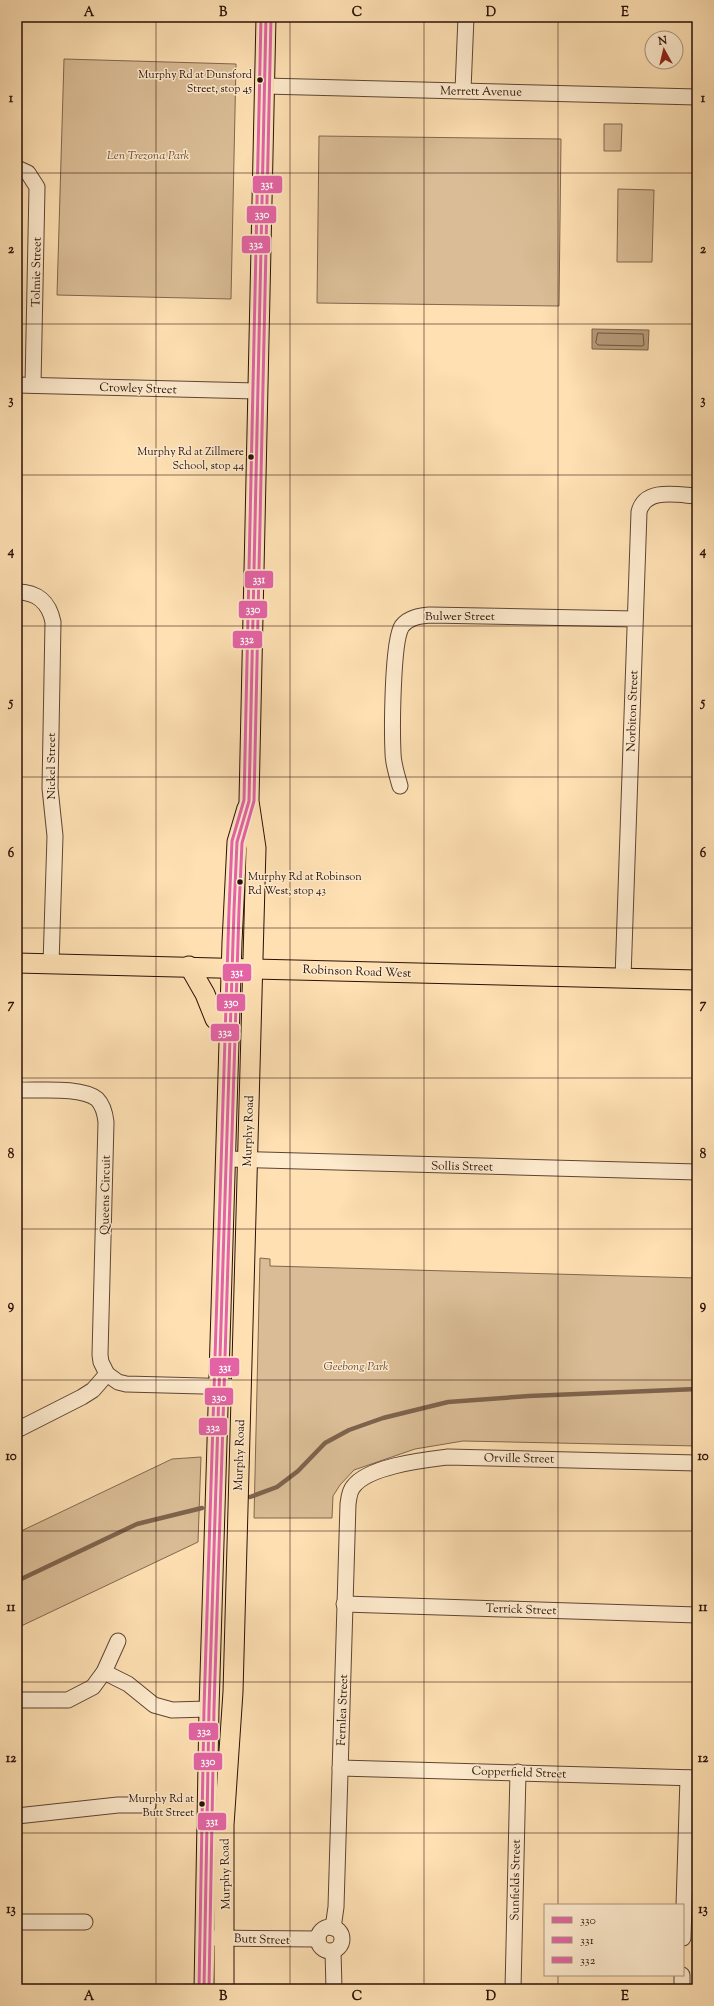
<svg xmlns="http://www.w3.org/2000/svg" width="714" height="2006" font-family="'Sorts Mill Goudy',serif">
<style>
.green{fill:#dabd96;stroke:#82674f}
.water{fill:#b69a79;stroke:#7e634c}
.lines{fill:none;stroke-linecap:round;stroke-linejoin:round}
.shore{stroke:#705640;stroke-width:1}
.stream{stroke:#7e634c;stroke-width:4.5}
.minor-casing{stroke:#5e4533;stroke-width:17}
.major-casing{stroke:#291108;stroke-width:21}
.minor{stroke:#feebce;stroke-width:15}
.major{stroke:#fee0b3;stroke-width:19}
.bus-1-casing{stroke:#feebce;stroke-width:6}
.bus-2-casing{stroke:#feebce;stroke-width:6}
.bus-3-casing{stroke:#feebce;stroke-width:6}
.bus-1{stroke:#e463a4;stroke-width:3}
.bus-2{stroke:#e463a4;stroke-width:3}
.bus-3{stroke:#e463a4;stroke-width:3}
.grid{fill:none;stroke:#291108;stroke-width:1;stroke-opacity:0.55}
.bus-dot{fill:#291108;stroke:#feebce;stroke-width:1.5}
.labels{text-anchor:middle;stroke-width:3;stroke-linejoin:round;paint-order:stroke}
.bus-label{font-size:11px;fill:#291108;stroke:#feebce;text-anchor:end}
.street-label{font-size:12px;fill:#291108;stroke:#feebce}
.park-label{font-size:12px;font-style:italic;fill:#674d3a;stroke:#feebce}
.line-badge{stroke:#feebce;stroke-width:1.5}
.badge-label{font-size:11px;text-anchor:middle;font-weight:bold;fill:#fff}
.neatline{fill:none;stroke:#291108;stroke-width:1.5}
.grid-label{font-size:13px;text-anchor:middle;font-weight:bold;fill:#291108}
</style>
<rect width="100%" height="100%" fill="#fee0b3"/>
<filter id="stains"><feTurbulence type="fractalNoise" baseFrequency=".005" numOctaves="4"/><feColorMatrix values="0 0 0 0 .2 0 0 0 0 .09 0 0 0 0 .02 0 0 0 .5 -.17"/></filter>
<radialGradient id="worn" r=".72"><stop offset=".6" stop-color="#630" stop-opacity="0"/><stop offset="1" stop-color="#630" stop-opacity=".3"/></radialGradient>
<g class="green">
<path d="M64,59L236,64L231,299L57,295Z"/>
<path d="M604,124H622L621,151H604Z"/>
<path d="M319,136L561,139L559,306L317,303Z"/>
<path d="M618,189L654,190L652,262H617Z"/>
<path d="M260,1258L270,1259V1266L697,1278V1446L463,1441L415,1449L354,1470L340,1485L333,1496L332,1518H254Z"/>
<path d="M201,1457L198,1542L17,1628V1533L172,1459Z"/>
</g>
<path class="water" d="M592,329L649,330L648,350L592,349Z"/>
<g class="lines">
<path class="shore" d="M598,333L643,334L644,345L642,346L598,345L596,343Z"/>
<g class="stream">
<path d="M250,1497L277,1487L298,1471L325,1443L349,1430L383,1418L448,1402L529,1396L697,1389"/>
<path d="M17,1581L137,1524L202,1508"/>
</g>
<g class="minor-casing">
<g id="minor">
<path d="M265,86L697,97"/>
<path d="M463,90L466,17"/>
<path d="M17,168L28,173L37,187L33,385"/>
<path d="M17,385L259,391"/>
<path d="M17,592C37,592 49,602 53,622L50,788L55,836L51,964"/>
<path d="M400,786C397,775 393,764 393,753C392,731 392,641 402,626C409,617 420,616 430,615L635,619"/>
<path d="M623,978L639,512C645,487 678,495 697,496"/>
<path d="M17,1090C37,1091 81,1086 97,1099C103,1105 105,1113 106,1122L100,1355L101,1362L107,1374L118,1382L126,1384L241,1387"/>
<path d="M227,1159L697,1172"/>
<path d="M17,1430L82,1397L93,1390L107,1374"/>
<path d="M344,1604L697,1615"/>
<path d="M104,1672L128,1684L154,1705L172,1710L209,1709"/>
<path d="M17,1700H68L93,1687L104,1672L118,1641"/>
<path d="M340,1768L697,1778"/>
<path d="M17,1816L118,1805H148"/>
<path d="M17,1922H85"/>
<circle cx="330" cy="1939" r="12"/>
<path d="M333,1928L336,1907L348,1504C349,1498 349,1492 353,1487C368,1466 424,1460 448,1457L697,1463"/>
<path d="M213,1938L318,1939"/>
<path d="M683,1938L688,1778"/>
<path d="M333,1951L334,1989"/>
<path d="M513,1989L518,1772"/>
<path d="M682,1989V1975"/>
</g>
</g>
<g class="major-casing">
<g id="major">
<path d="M17,963L697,980"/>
<path d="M189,966L205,994L215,1019L231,1034"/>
<path d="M204,1989L209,1709L232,942L237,842L247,808"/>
<path d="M224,1989V1825L233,1692L256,848L249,801L266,17"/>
</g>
</g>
<use href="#minor" class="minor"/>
<use href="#major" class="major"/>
<g class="bus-1-casing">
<path id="bus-1" d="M204,1989L209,1709L234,910L237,842L249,801L266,17"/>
</g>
<g class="bus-2-casing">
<path id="bus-2" d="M209,1989L214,1709L239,910L242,843L254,801L271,17"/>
</g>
<g class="bus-3-casing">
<path id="bus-3" d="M199,1989L204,1709L229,910L232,841L244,800L261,17"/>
</g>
<use href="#bus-1" class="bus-1"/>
<use href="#bus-2" class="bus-2"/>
<use href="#bus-3" class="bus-3"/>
</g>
<path class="grid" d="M156,17V1989M290,17V1989M424,17V1989M558,17V1905M17,173H697M17,324H697M17,475H697M17,626H697M17,777H697M17,928H697M17,1078H697M17,1229H697M17,1380H697M17,1531H697M17,1682H697M17,1833H697M558,1975V1989"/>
<g class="bus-dot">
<circle cx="260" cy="80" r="3.5"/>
<circle cx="251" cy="457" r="3.5"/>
<circle cx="240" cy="882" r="3.5"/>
<circle cx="202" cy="1804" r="3.5"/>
</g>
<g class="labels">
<g class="bus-label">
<text x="252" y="78">Murphy Rd at Dunsford<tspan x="252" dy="14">Street, stop 45</tspan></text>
<text x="244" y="455">Murphy Rd at Zillmere<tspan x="244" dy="14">School, stop 44</tspan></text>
<text x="248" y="880" text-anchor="start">Murphy Rd at Robinson<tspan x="248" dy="14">Rd West, stop 43</tspan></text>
<text x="194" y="1802">Murphy Rd at<tspan x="194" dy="14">Butt Street</tspan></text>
</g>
<g class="street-label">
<text transform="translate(481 91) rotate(1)" y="4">Merrett Avenue</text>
<text transform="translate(36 272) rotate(-89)" y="4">Tolmie Street</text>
<text transform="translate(138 388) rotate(2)" y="4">Crowley Street</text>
<text x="460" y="620">Bulwer Street</text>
<text transform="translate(632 711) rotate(-88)" y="4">Norbiton Street</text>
<text transform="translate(51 766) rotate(-90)" y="4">Nickel Street</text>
<text transform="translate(357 971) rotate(2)" y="4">Robinson Road West</text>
<text transform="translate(248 1131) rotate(-88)" y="4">Murphy Road</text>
<text transform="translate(462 1166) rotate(1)" y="4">Sollis Street</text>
<text transform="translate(105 1195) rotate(-89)" y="4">Queens Circuit</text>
<text transform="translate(239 1455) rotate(-88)" y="4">Murphy Road</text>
<text transform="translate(519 1458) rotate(1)" y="4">Orville Street</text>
<text transform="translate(521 1609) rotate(2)" y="4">Terrick Street</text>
<text transform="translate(342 1710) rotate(-88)" y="4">Fernlea Street</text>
<text transform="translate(519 1772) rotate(2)" y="4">Copperfield Street</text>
<text transform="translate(225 1874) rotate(-91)" y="4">Murphy Road</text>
<text transform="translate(515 1880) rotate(-89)" y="4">Sunfields Street</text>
<text transform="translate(262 1939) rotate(2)" y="4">Butt Street</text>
</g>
<g class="park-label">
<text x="148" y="159">Len Trezona Park</text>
<text x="356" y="1370">Geebong Park</text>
</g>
</g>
<g class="line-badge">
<rect x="252" y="175" width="31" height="19" rx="4" fill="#e463a4"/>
<rect x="246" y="205" width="31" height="19" rx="4" fill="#e463a4"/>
<rect x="241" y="235" width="30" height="19" rx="4" fill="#e463a4"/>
<rect x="244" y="570" width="30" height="19" rx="4" fill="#e463a4"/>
<rect x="238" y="600" width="30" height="19" rx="4" fill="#e463a4"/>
<rect x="232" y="630" width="31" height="19" rx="4" fill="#e463a4"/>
<rect x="222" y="963" width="30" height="19" rx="4" fill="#e463a4"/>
<rect x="216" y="993" width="30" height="19" rx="4" fill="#e463a4"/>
<rect x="210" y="1023" width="30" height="19" rx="4" fill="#e463a4"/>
<rect x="209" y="1357" width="31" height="20" rx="4" fill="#e463a4"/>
<rect x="204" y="1387" width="30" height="19" rx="4" fill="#e463a4"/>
<rect x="198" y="1417" width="30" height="19" rx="4" fill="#e463a4"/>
<rect x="188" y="1722" width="31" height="19" rx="4" fill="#e463a4"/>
<rect x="193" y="1752" width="30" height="19" rx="4" fill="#e463a4"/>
<rect x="197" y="1812" width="30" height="19" rx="4" fill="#e463a4"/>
</g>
<g class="badge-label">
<text x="267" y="188">331</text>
<text x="262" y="218">330</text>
<text x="256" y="248">332</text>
<text x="259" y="583">331</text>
<text x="253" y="613">330</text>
<text x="247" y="643">332</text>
<text x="237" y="976">331</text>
<text x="231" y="1006">330</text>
<text x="225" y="1036">332</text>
<text x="225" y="1371">331</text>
<text x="219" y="1401">330</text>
<text x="213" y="1431">332</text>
<text x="204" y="1735">332</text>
<text x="208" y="1765">330</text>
<text x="212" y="1825">331</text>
</g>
<rect width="714" height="2006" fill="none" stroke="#fee0b3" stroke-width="44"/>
<rect x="544" y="1904" width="140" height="72" fill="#feebce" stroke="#a9947f"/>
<rect x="552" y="1917" width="20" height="6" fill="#e463a4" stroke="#a9947f"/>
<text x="580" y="1924" font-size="12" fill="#291108">330</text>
<rect x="552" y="1937" width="20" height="6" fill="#e463a4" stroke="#a9947f"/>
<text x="580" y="1944" font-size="12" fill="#291108">331</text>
<rect x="552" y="1957" width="20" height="6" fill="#e463a4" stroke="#a9947f"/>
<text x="580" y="1964" font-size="12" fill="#291108">332</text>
<g transform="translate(664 50) rotate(352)"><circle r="19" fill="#feebce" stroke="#a9947f"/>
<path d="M0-3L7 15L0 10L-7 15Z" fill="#8f2418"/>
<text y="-6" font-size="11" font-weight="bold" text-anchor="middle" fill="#291108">N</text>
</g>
<rect x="22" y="22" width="670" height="1962" class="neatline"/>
<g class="grid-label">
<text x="89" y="16">A</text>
<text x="223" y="16">B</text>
<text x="357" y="16">C</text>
<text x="491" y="16">D</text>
<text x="625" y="16">E</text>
<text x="11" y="102">1</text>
<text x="703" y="102">1</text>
<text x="11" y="253">2</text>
<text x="703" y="253">2</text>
<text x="11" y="404">3</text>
<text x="703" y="404">3</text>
<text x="11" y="555">4</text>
<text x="703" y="555">4</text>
<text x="11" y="706">5</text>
<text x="703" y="706">5</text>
<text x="11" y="857">6</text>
<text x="703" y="857">6</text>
<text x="11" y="1008">7</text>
<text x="703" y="1008">7</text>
<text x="11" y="1158">8</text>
<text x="703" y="1158">8</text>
<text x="11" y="1309">9</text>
<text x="703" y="1309">9</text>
<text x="11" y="1460">10</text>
<text x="703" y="1460">10</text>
<text x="11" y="1611">11</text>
<text x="703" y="1611">11</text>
<text x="11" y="1762">12</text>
<text x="703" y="1762">12</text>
<text x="11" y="1913">13</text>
<text x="703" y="1913">13</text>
<text x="89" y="2000">A</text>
<text x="223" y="2000">B</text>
<text x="357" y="2000">C</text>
<text x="491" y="2000">D</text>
<text x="625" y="2000">E</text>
</g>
<rect width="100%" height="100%" filter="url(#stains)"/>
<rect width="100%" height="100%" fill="url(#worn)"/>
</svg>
